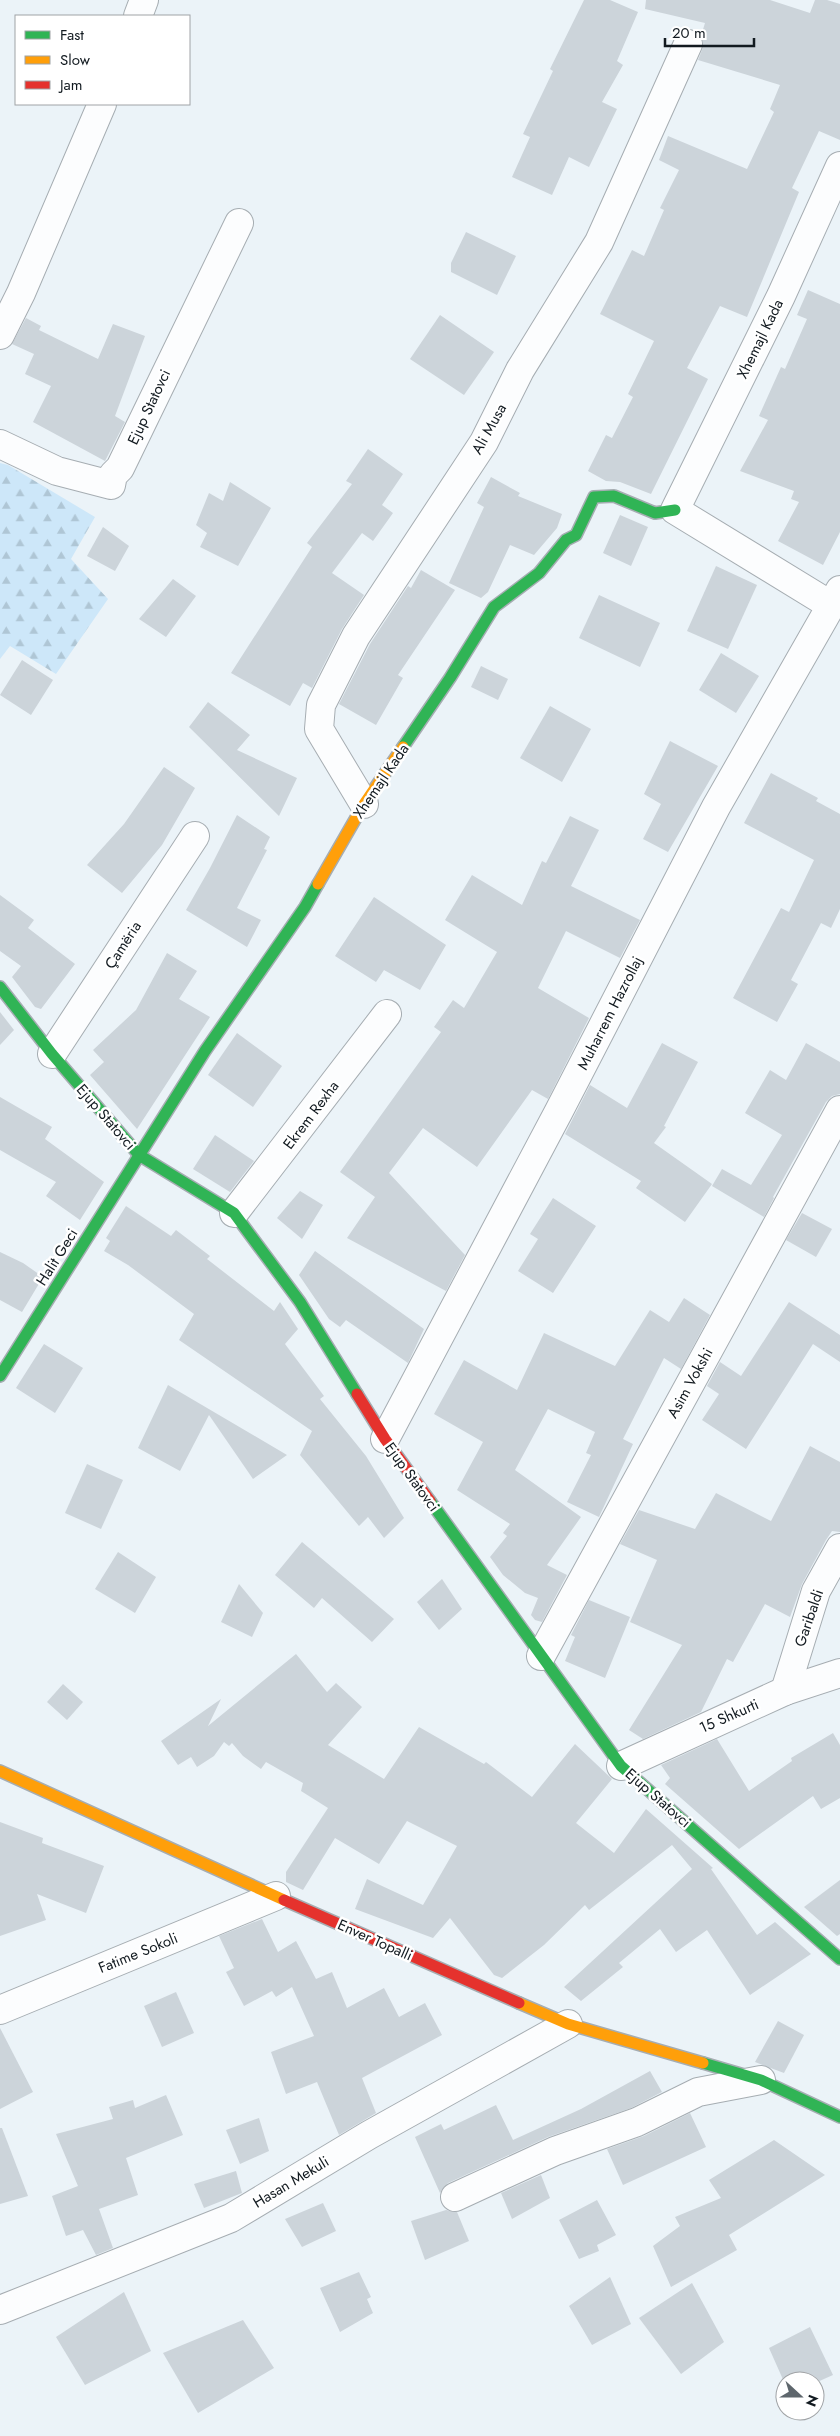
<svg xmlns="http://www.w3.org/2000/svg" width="840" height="2436" font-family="Jost,sans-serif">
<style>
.forest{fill:url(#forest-firs)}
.building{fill:#ccd4da}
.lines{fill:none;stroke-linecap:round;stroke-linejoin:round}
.street-casing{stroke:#a6adb2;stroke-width:30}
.fast-casing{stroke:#a6adb2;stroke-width:14}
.slow-casing{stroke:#a6adb2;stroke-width:14}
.jam-casing{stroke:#a6adb2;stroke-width:14}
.street{stroke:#fcfdfe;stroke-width:28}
.fast{stroke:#30b455;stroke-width:11}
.slow{stroke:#ff9f0a;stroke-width:11}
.jam{stroke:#e5322d;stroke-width:11}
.labels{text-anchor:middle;stroke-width:5;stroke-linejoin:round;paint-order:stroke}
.street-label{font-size:15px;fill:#121a20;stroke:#fff}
</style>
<defs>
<pattern id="forest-firs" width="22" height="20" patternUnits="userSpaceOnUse" patternTransform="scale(1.25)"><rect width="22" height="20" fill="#cde7f9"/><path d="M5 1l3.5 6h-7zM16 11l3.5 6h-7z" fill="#afc6d5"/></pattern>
</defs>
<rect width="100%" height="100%" fill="#ebf3f8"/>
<path class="forest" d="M0,463L8,465L95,517L71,559L108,599L56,674L10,646L0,659Z"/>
<g class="building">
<path d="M584,0H610L638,12L617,61L623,65L602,102L617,109L589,167L569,157L552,195L512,177L530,137L523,134L553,71L550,69Z"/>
<path d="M646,0H770L810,13L815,0H827L840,4V140L819,131L792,188L799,192L747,317L720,306L687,368L708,379L651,494L620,482L606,481L588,471L606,435L612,438L633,397L628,394L654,341L600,314L632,250L644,256L664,210L660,208L679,170L659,160L668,136L747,169L774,112L770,109L780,85L698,60L702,50L703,42L701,36L705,23L645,9Z"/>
<path d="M466,232L516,256L497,295L451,272V263Z"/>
<path d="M808,290L840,304V532L823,565L778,541L799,502L791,499L794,491L740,471L768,420L759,416L781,367L785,369L807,319L797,315Z"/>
<path d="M440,315L494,352L464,395L410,359Z"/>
<path d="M26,318L41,326L39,330L98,359L113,324L145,336L115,416L125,422L105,461L33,422L51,386L25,374L34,354L12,344Z"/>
<path d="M368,449L403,474L382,505L393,513L373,541L362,533L332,573L364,595L342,629L312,688L303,683L290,706L231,673L312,547L307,543L352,484L346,481Z"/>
<path d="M491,477L520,493L518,496L562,514L557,528L534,555L510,545L488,592L481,598L449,583L484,507L477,503Z"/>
<path d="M230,482L271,508L238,566L200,547L207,533L196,525L209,493L223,501Z"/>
<path d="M620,515L648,527L631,566L603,553Z"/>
<path d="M103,527L129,546L115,571L87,556Z"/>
<path d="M716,566L757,585L728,649L687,631Z"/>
<path d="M421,570L455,590L398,675L403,678L376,725L339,704L370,644L408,586L411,588Z"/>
<path d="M173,579L196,596L166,637L139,619Z"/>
<path d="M599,595L660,623L640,667L579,638Z"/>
<path d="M721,653L759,676L736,713L699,690Z"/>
<path d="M22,660L53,680L31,715L0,695Z"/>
<path d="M481,666L508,679L498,700L471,687Z"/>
<path d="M208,702L250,735L237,750L297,778L279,816L189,727Z"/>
<path d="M550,706L591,729L562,782L520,758Z"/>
<path d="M670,741L718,766L668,852L643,839L661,804L644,794Z"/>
<path d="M164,767L195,788L162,845L122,893L87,865L124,824Z"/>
<path d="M771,773L818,798L816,801L840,814V909L831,928L821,923L791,980L798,984L777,1022L733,998L781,908L789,912L814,860L744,823Z"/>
<path d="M237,815L270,837L264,849L267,850L237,908L261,920L247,947L186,910L210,868Z"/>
<path d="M570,816L599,830L571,886L640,920L620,958L566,931L538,988L589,1018L548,1099L532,1090L477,1167L423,1128L389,1173L465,1255L446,1291L347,1238L375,1197L340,1172L441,1032L434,1027L453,1000L464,1008L497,952L445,920L472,875L522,905L542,861L546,863Z"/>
<path d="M0,895L34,920L28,928L75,964L41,1009L35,1007L12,977L21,966L0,951Z"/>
<path d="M374,897L446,945L420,990L384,970L376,982L335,956Z"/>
<path d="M167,953L197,971L179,999L210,1017L137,1129L90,1075L104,1062L93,1050L136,1010Z"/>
<path d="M0,1012L14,1030L0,1045Z"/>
<path d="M237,1033L282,1066L253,1107L208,1075Z"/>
<path d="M662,1043L698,1062L664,1126L666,1127L654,1143L712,1184L685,1222L636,1188L641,1181L565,1134L590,1085L627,1108Z"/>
<path d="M806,1043L840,1062V1094L832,1096L826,1102L773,1197L774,1198L764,1217L712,1186L722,1169L751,1185L782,1135L745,1113L770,1070L786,1080Z"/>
<path d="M0,1097L52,1127L45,1139L104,1182L80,1220L46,1196L56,1182L0,1150Z"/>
<path d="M215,1135L254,1161L230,1192L193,1169Z"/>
<path d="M300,1191L323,1205L302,1239L277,1218Z"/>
<path d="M553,1198L596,1226L553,1293L518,1271L538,1239L530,1234Z"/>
<path d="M126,1206L171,1236L176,1230L210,1256L207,1259L274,1311L280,1302L298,1329L285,1344L324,1396L320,1399L366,1456L404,1518L384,1538L368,1517L359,1526L300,1455L312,1431L179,1340L194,1314L128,1265L104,1251L110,1241L106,1238Z"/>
<path d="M802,1213L832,1229L816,1257L786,1240Z"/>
<path d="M315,1251L424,1329L408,1363L346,1320L340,1327L329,1319L299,1275Z"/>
<path d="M0,1252L23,1263L43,1277L22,1312L0,1300Z"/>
<path d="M684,1298L710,1315L681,1369L664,1358L623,1439L633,1444L599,1517L567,1502L591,1455L586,1453L595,1432L548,1409L515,1470L581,1517L547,1565L567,1575L542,1622L535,1620L531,1615L538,1598L525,1593L503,1575L490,1557L507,1536L503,1533L510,1524L457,1490L483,1442L434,1414L464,1360L517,1390L544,1333L615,1366L650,1310L669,1322Z"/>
<path d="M789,1302L840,1335V1362L813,1344L746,1449L702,1420L719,1394L707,1386L720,1362L741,1376Z"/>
<path d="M44,1344L83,1368L55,1413L16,1388Z"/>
<path d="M168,1385L287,1455L253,1479L209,1415L180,1471L138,1448Z"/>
<path d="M810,1446L840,1462V1532L832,1531L826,1540L802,1584L790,1617L765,1604L733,1662L727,1659L701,1712L643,1739L629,1730L682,1645L630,1622L657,1560L620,1544L639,1510L695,1529L716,1493L771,1521Z"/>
<path d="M87,1464L123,1480L101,1529L65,1513Z"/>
<path d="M302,1542L394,1619L372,1642L322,1598L314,1608L275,1575Z"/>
<path d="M118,1552L156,1577L135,1613L95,1589Z"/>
<path d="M442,1579L462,1609L439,1630L417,1602Z"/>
<path d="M239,1584L263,1613L252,1637L221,1622Z"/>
<path d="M589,1600L630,1617L605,1678L565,1661L575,1637L571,1635Z"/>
<path d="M296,1654L327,1692L336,1683L362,1707L328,1745L384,1779L419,1727L484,1764L486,1762L532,1797L575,1744L612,1779L576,1823L614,1853L646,1809L713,1868L711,1869L757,1935L775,1922L811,1954L750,1995L707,1930L676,1952L660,1929L619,1963L623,1967L581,2001L564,1987L692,1869L672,1845L589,1910L585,1905L544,1945L502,1978L494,1975L450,1918L433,1938L355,1909L367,1879L423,1905L457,1846L407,1821L379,1864L335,1838L303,1890L286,1882V1872L328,1808L301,1791L303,1783L266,1762L261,1769L243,1756L232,1743L229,1746L224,1742L214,1756L197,1767L191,1757L178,1765L161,1741L221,1699L208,1726Z"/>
<path d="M63,1684L83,1702L67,1720L47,1702Z"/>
<path d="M833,1733L840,1745V1798L821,1809L813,1796L739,1849L665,1784L670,1778L661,1765L717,1739L749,1791L792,1761L791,1758Z"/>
<path d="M0,1822L43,1838L42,1843L104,1866L86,1913L37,1894L46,1920L0,1936Z"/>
<path d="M840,1880V1934L837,1936L804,1907Z"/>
<path d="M262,1919L278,1952L296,1941L316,1979L332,1972L347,2008L384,1988L399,2017L425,2003L442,2035L362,2078L376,2113L339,2135L317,2082L286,2094L271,2052L314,2036L292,1987L276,1997L272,1991L244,2006L226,1972L234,1968L219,1936Z"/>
<path d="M176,1992L194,2033L162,2047L144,2006Z"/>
<path d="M778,2021L804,2035L784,2073L755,2062Z"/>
<path d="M0,2028L33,2092L0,2109Z"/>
<path d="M650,2071L662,2092L631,2108L548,2137L448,2183L440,2193L415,2137L441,2124L444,2130L496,2105L513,2140L581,2109Z"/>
<path d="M166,2095L183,2135L126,2158L138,2195L99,2209L113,2248L96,2255L83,2230L66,2236L52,2196L78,2186L56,2134L113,2119L109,2107L133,2100L135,2108Z"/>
<path d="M690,2113L706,2147L623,2185L607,2149L644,2136Z"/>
<path d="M259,2118L269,2151L240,2164L226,2130Z"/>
<path d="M0,2128H2L28,2196L0,2204Z"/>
<path d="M774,2140L825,2175L729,2235L737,2250L671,2287L653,2246L680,2226L675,2217L721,2198L709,2180Z"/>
<path d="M236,2171L242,2193L204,2208L194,2184Z"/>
<path d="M541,2175L550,2198L512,2219L501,2193Z"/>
<path d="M597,2200L616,2235L597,2245L599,2251L579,2259L559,2220Z"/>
<path d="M323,2203L336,2231L302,2247L285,2219Z"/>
<path d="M446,2210L457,2212L469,2241L425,2260L411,2221Z"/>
<path d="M359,2272L371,2297L367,2299L373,2313L340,2332L320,2288Z"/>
<path d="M610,2277L631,2324L592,2345L569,2306Z"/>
<path d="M692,2283L724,2342L681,2374L639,2318Z"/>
<path d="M124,2292L151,2351L85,2385L56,2337Z"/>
<path d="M243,2320L274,2368L198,2413L163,2353Z"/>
<path d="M810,2327L833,2375L815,2383L785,2381V2384L769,2348Z"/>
</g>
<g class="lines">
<g class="street-casing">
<g id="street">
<path d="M138,16L144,0"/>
<path d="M0,335L21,293L102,104"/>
<path d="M0,444L57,471L111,485L113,475L120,468L239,223"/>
<path d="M832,606L675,510L781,296L840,166"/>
<path d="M364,804L319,729L321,705L356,636L484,442L520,370L599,242L688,44"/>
<path d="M52,1054L195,836"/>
<path d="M234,1213L387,1014"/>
<path d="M385,1439L559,1111L716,807L840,590"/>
<path d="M541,1656L840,1110"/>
<path d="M785,1691L816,1591L840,1548"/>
<path d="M621,1766L785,1691L840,1673"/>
<path d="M0,2010L276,1896"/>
<path d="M455,2197L555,2151L637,2122L698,2092L761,2080"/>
<path d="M0,2310L231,2218L369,2135L568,2024"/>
</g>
</g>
<g class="fast-casing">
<g id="fast">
<path d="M403,747L450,678L494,607L539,573L566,540L576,535L594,497L614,496L655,513L675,510"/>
<path d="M0,987L52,1054L139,1155L234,1213L300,1302L357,1394"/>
<path d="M0,1376L205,1051L305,907L318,884"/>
<path d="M430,1501L621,1766L840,1959"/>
<path d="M703,2063L761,2080L840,2117"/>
</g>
</g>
<g class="slow-casing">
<g id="slow">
<path d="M318,884L364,804L403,747"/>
<path d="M0,1771L284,1900"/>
<path d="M519,2003L568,2024L703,2063"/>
</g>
</g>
<g class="jam-casing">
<g id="jam">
<path d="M357,1394L385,1439L430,1501"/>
<path d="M284,1900L519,2003"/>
</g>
</g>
<use href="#street" class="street"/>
<use href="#fast" class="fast"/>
<use href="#slow" class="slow"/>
<use href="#jam" class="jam"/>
</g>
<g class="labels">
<g class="street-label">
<text transform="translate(760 339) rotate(-64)" y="5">Xhemajl Kada</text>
<text transform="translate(149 407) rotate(-65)" y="5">Ejup Statovci</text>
<text transform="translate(489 429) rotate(-61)" y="5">Ali Musa</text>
<text transform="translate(381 781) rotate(-56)" y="5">Xhemajl Kada</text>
<text transform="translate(123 945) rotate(-57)" y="5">Çamëria</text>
<text transform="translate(610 1013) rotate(-63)" y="5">Muharrem Hazrollaj</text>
<text transform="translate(311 1115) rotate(-53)" y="5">Ekrem Rexha</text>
<text transform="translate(106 1117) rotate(49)" y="5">Ejup Statovci</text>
<text transform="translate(57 1257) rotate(-58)" y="5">Halit Geci</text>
<text transform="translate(690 1383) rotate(-61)" y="5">Asim Vokshi</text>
<text transform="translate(412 1477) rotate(54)" y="5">Ejup Statovci</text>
<text transform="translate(809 1618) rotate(-71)" y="5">Garibaldi</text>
<text transform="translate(729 1716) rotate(-24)" y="5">15 Shkurti</text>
<text transform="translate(658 1798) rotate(41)" y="5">Ejup Statovci</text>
<text transform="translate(375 1940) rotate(24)" y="5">Enver Topalli</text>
<text transform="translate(138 1953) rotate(-22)" y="5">Fatime Sokoli</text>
<text transform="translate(291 2182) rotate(-31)" y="5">Hasan Mekuli</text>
</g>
</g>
<rect x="15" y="15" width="175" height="90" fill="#ffffff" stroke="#a0a3a6"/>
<rect x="25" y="31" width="25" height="8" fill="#30b455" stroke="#a0a3a6"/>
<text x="60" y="40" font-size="15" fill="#121a20">Fast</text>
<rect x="25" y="56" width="25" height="8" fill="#ff9f0a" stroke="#a0a3a6"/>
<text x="60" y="65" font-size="15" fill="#121a20">Slow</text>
<rect x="25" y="81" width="25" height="8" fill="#e5322d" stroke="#a0a3a6"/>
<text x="60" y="90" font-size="15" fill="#121a20">Jam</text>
<g transform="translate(800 2396) rotate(111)"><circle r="24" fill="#ffffff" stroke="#a0a3a6"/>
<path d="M0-4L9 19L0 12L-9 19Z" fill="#5e666c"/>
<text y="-8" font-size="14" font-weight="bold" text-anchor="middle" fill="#121a20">N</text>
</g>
<path d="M665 38v8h89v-8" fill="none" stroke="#121a20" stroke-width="2.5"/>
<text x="672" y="38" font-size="15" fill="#121a20" stroke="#ffffff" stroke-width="4" paint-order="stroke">20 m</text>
</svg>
